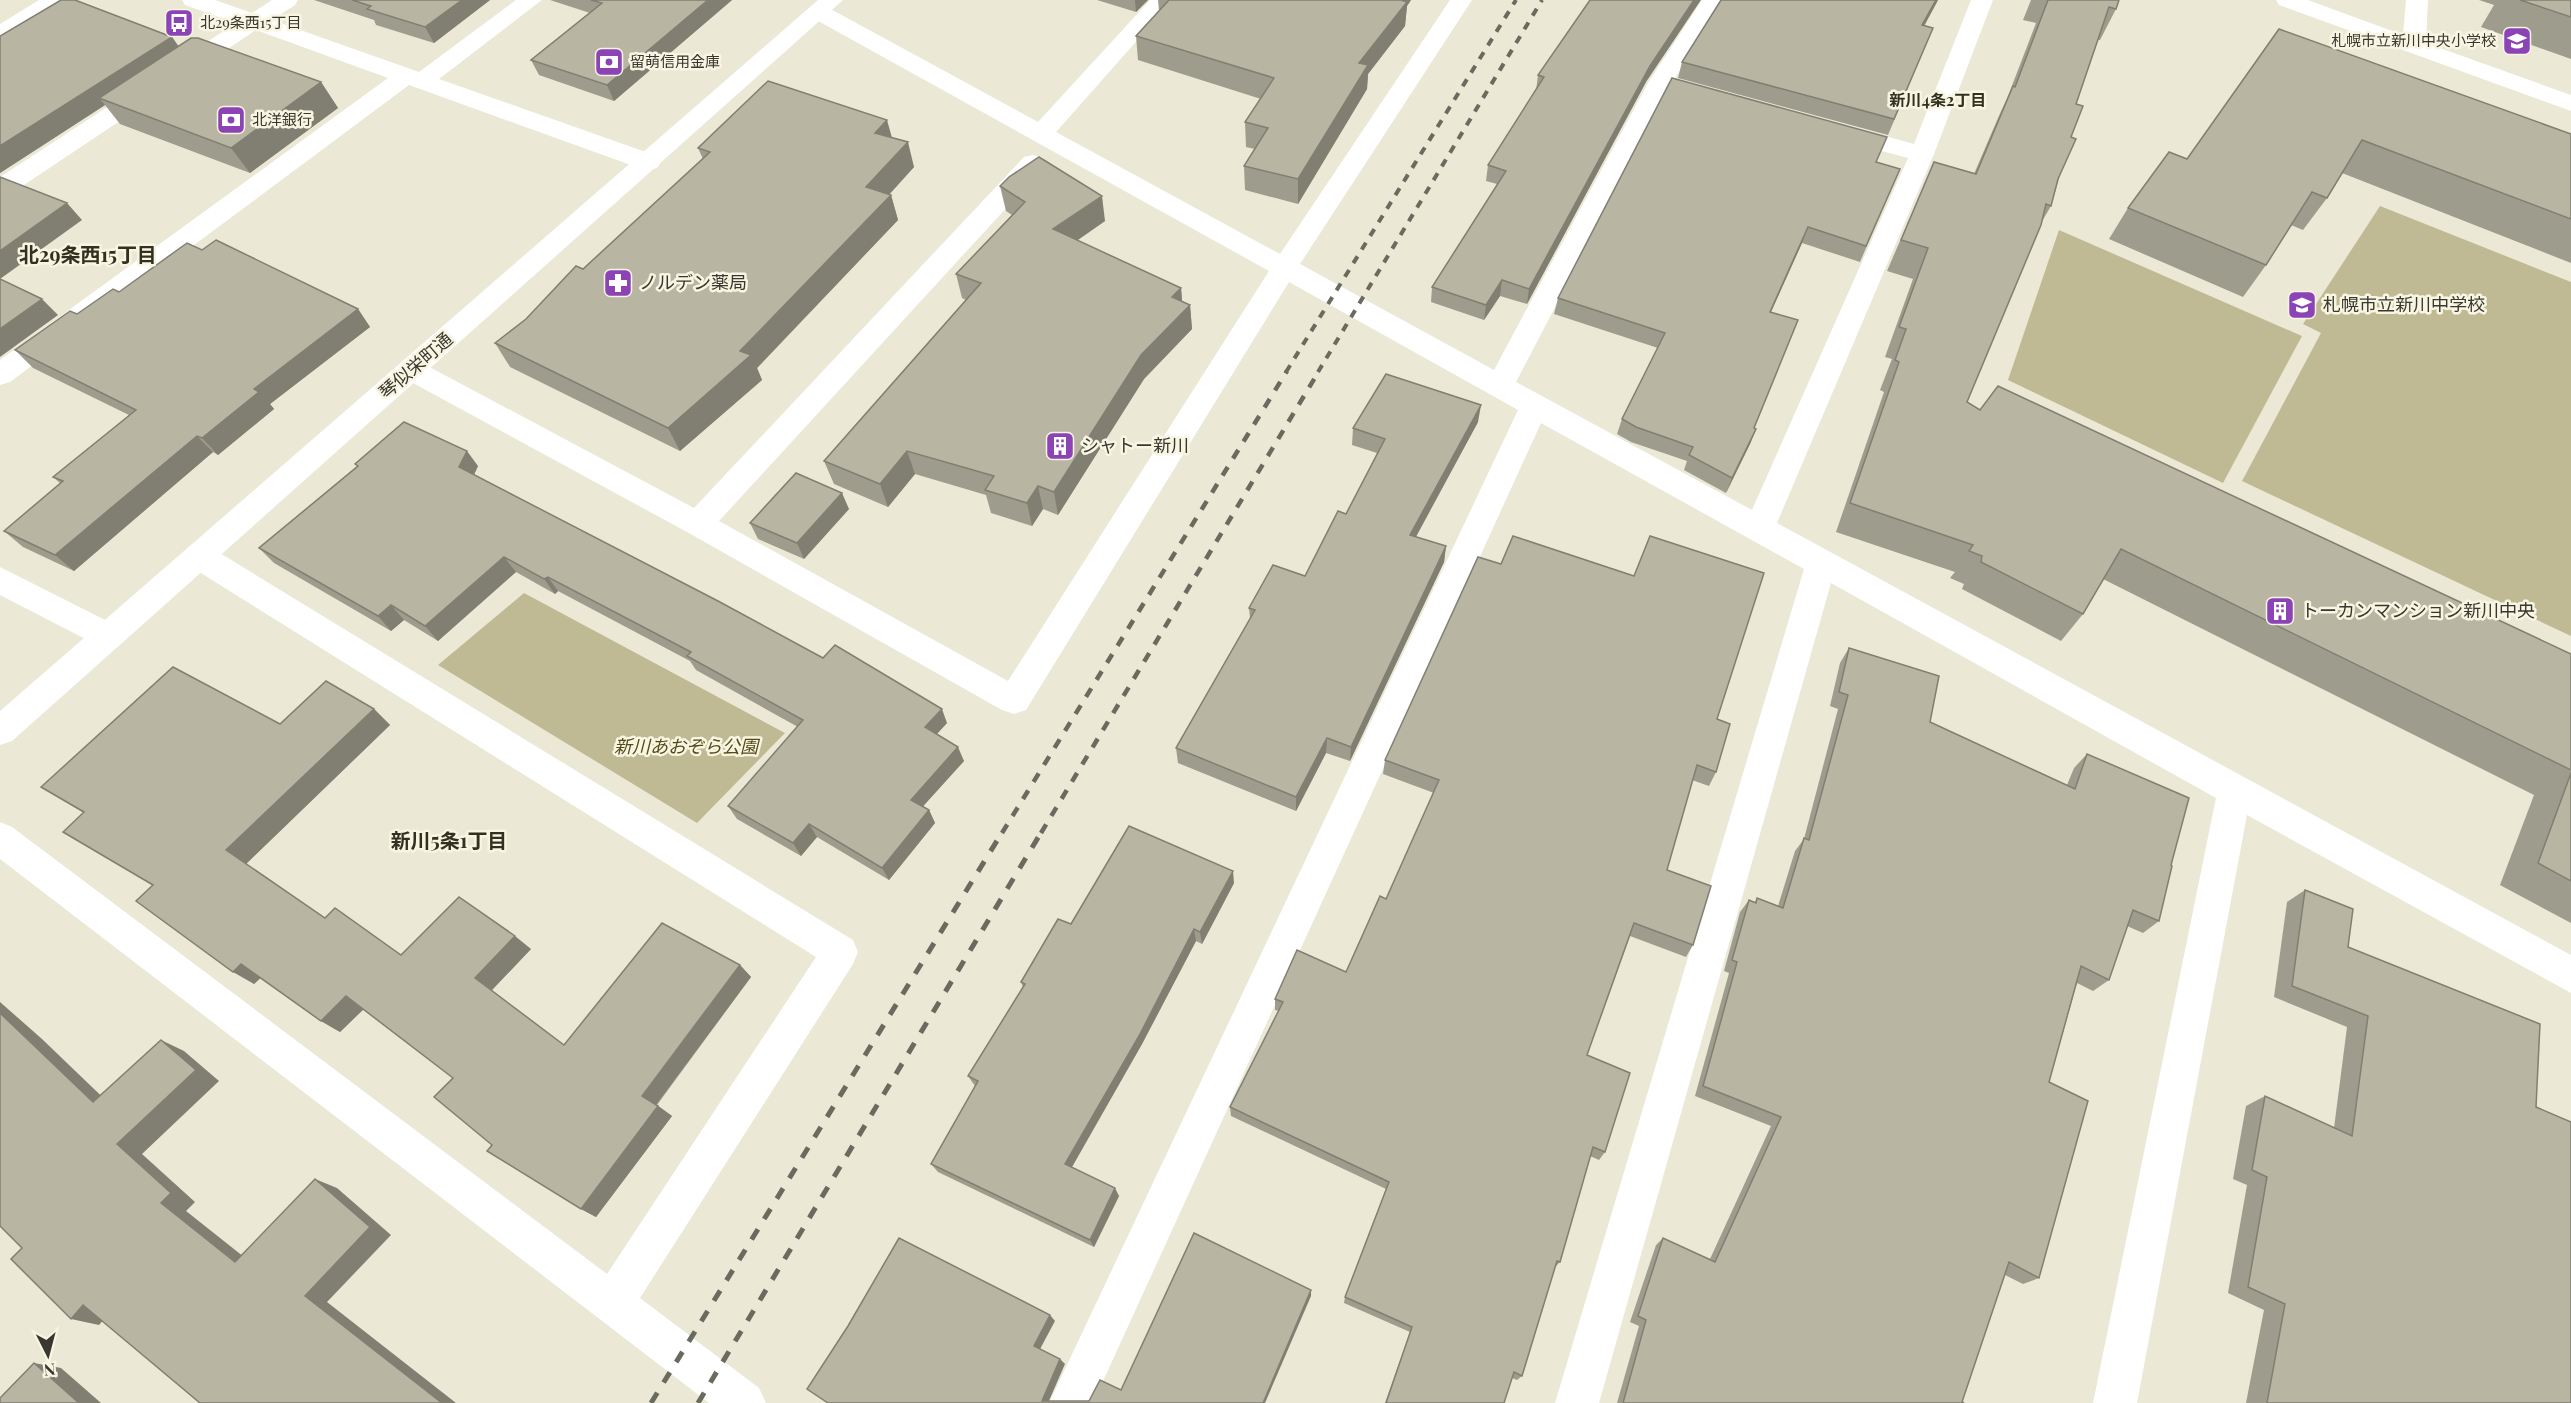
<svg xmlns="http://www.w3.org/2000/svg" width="2571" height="1403" font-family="'Playfair Display','Noto Sans JP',serif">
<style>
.green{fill:#c0ba94}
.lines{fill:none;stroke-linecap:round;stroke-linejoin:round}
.minor{fill:#fff;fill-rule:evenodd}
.major{fill:#fff;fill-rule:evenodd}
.rail-far2{stroke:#6b6a5f;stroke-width:4;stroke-dasharray:8 8;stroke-linecap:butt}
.rail-far1{stroke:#6b6a5f;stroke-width:4.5;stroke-dasharray:10 10;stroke-linecap:butt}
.rail{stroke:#6b6a5f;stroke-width:5;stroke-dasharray:12 12;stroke-linecap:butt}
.wall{fill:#9e9c8c}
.shaded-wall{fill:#817f72}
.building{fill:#b8b5a3;stroke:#817f72;stroke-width:1.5}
.labels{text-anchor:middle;stroke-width:5;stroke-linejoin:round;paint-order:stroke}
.far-poi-label{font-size:15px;fill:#393830;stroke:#f8f5e2;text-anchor:start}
.far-neighbourhood-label{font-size:16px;font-weight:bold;fill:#323021;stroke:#f8f5e2}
.poi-label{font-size:18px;fill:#393830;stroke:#f8f5e2;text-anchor:start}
.street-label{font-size:18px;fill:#393830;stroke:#f8f5e2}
.park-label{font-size:18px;font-style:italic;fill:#534a16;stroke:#f8f5e2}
.neighbourhood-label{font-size:20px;font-weight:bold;fill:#323021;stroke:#f8f5e2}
</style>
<rect width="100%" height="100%" fill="#ebe8d5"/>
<g class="green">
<path d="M2380,206L2571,282V636L2242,481L2321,333L2303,324Z"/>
<path d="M2059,230L2302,336L2223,483L2008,380Z"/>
<path d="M524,593L785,733L697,823L438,665Z"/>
</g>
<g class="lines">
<g class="minor">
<path d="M39,0H66L63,5L8,39L0,41V24Z"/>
<path d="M182,0H215L252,13L272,0H298L295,5L272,20L419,72L516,0H542L439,79L657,156L661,162L657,168L648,170L639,168L409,85L10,382L0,385V360L388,78L256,30L9,195L0,197V177L236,23L185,5Z"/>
<path d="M1150,0H1173L1056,132L1280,254L1450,0H1472L1300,264L1494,370L1648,83L1702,0H1724L1672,83L1516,382L1752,510L1908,158L1833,138L1830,132L1833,126L1842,124L1914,144L1971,0H1993L1934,154L1777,523L2571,955V993L2247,815L2137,1403H2093L2216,798L1831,583L1599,1403H1555L1804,569L1541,423L1093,1403H1049L1518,410L1289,282L1026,710L1014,714L1002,710L687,532L402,377L398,370L402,363L412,360L422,363L694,508L1024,157L1033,155L1042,157L1046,163L1042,169L719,521L1008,681L1269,271L811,17L808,12L811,7L819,5L827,7L1038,122Z"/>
<path d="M2276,0H2308L2403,35L2406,0H2428L2426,43L2571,95V111L2279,5Z"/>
<path d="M199,544L210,547L853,940L858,952L853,964L640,1298L759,1388L766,1403H709L0,859V822L12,827L607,1274L816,957L188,565L184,556L188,547Z"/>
<path d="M0,567L119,627L124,636L119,645L108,649L97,645L0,595Z"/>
</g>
<path class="major" d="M818,0H843L12,741L0,745V711Z"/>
<g class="rail-far2">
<path d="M1286,372L1516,0"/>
<path d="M1318,372L1542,0"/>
</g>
<g class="rail-far1">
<path d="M1002,833L1287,371"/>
<path d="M1041,833L1319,371"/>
</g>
<g class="rail">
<path d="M651,1403L1003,831"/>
<path d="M698,1403L1042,831"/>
</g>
</g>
<g class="wall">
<path d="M314,0H490L434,43L376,25L374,20Z"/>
<path d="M550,0H732L614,101L539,75L531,60L590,13Z"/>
<path d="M1097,0H1148L1136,12Z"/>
<path d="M1158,0H1411L1407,6L1405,26L1368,74L1367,89L1298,204L1245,190L1244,166L1255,149L1246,147L1245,122L1261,99L1138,60L1136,36L1159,11Z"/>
<path d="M1938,0L1924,26L1933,28L1888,135L1678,78L1682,62Z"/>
<path d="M2031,0H2119L2116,9L2100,40H2098L2076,104L2071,137L2051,206L2041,223L1967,402L1980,410L2571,654V923L2500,885L2534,795L2103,579L2083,614L2061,641L1962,589L1964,584L1950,578L1955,572L1836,532L1884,392L1880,390L1892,359L1885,357L1913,279L1887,271L1934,162L1974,174L1998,118L2008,96L2036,23L2023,20Z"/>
<path d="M2479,0H2571V59L2481,27L2494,5Z"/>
<path d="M2279,29L2571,134V263L2342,173L2327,198L2303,230L2291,225L2266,265L2243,297L2109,239L2128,208L2187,159Z"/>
<path d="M0,36L172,37L178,46L321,82L338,108L250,173L120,124L105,105L0,173Z"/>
<path d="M1538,75L1646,82L1527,304L1500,296L1484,320L1431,302L1432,287L1497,184L1486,181L1488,165L1536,91Z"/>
<path d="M891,137L914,167L889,195H891L898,220L757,368L762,380L680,451L510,367L495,343L526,319L583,269L703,159L698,148Z"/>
<path d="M1876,162L1900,169L1860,262L1802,243L1771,312L1754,428L1756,429L1750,444L1726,493L1684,470L1687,461L1631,442L1617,434L1622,419L1658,348L1554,314L1558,298Z"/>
<path d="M1000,186L1105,221L1077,240L1181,288L1182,301L1190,305L1192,329L1144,379L1058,515L1043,509L1032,526L991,513L986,495L915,474L888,507L834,484L824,461L966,300L962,298L956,274L1012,215L1006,211Z"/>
<path d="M202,250L358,309L370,327L270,404L274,409L218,455L213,452L74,571L23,547L4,531L60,483L53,477L129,415L33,368L15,350L77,314L119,292Z"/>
<path d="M1478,422L1416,537L1446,546L1444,562L1350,761L1326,753L1296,811L1178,763L1176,748L1250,618L1249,608L1305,576L1346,514L1377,453L1352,445L1353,428Z"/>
<path d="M355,464L478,466L474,475L947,723L937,734L964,761L923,806L929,810L935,823L889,880L817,837L801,856L737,819L728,806L798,727L696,670L690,661L558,591L555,594L516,572L438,641L404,620L391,631L274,563L259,548L357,466Z"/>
<path d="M849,509L804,559L758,539L750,523Z"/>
<path d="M1849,648L1930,722L2067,785L2074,768L2087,754L2171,865L2159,921L2143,933L2127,926L2109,980L2093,991L2077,983L2049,1082L2039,1278L2023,1284L2005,1275L1962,1402L1964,1403H1617L1639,1326L1630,1322L1656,1245L1663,1238L1710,1259L1771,1126L1695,1096L1729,973L1724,971L1740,912L1749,900L1755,902L1757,898L1778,906L1795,851L1804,839L1838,709L1830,706L1840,663Z"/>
<path d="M374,709L390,725L246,864L325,918L401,955L531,949L492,990L564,1045L740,965L751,977L657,1105L672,1116L596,1217L581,1209L492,1145L453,1078L363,1009L340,1032L321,1021L261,978L254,984L153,885L63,832L84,813L41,787L280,724Z"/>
<path d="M1717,719L1716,772L1709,786L1692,780L1667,870L1693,945L1686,957L1630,936L1587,1055L1605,1152L1599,1160L1590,1156L1560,1262L1555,1267L1522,1376L1517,1380L1512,1378L1504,1403H1385L1410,1332L1344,1303L1345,1297L1386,1189L1231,1116L1230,1107L1279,1011L1275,1010V999L1346,972L1386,899L1434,793L1383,774L1385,760Z"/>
<path d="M1234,883L1202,944L1196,941L1142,1044L1072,1167L1119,1196L1094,1247L938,1172L931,1164L975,1086L968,1076L1023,987L1021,982L1071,924Z"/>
<path d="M2305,890L2348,947L2536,1107L2571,1403H2246L2264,1310L2228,1293L2247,1185L2233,1179L2246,1106L2265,1096L2334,1128L2347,1027L2274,997L2287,902Z"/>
</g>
<g class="shaded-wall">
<path d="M462,0H490L434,43L425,27Z"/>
<path d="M708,0H732L614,101L607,85Z"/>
<path d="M1135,0H1148L1136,12Z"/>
<path d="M1396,0H1411L1407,6L1405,26L1368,74L1367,89L1298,204V179L1359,63Z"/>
<path d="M1694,0H1701L1646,82L1527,304L1529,289L1650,66Z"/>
<path d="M1936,0H1938L1916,41L1922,25Z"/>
<path d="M172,37L184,54L99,98L105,105L0,173V146Z"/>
<path d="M321,82L338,108L250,173L231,148Z"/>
<path d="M887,120L894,145L875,133Z"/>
<path d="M908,142L914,167L873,212L866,187Z"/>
<path d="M891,195L898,220L757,368L762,380L680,451L668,428L740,351Z"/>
<path d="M1102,196L1105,221L1058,254L1053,229Z"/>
<path d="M67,203L82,220L0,279V251Z"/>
<path d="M1808,227L1802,243L1764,327L1770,312Z"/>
<path d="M1502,280L1500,296L1484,320L1486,305Z"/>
<path d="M1181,288L1183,312L1190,305L1192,329L1144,379L1058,515L1054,492L1172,297Z"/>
<path d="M42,299L58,315L0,357V329Z"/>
<path d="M358,309L370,327L270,404L274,409L218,455L202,438L254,389Z"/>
<path d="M1481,405L1478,422L1408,551L1410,535Z"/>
<path d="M1756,429L1750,444L1726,493L1732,478Z"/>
<path d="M197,436L213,452L74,571L55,555Z"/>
<path d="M467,451L478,466L470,483L459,467Z"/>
<path d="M907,451L915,474L888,507L880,484Z"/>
<path d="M1038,486L1043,509L1032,526L1027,503Z"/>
<path d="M842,493L849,509L804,559L797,543Z"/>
<path d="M1446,546L1444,562L1350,761L1351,747Z"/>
<path d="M504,557L516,572L438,641L425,626Z"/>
<path d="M548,577L558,591L555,594L544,579Z"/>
<path d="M391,605L404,620L391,631L378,616Z"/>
<path d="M374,709L390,725L246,864L226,850Z"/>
<path d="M942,709L947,723L931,740L925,727Z"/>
<path d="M1327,738L1326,753L1296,811V797Z"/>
<path d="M958,747L964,761L917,813L911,800Z"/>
<path d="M929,810L935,823L889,880L882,868Z"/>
<path d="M809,824L817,837L801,856L793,843Z"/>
<path d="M1233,871L1234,883L1202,944L1200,932Z"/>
<path d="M1194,929L1196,941L1142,1044L1069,1172L1065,1164Z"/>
<path d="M515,936L531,949L492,990L475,978Z"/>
<path d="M241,964L262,976L254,984L233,972Z"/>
<path d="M740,965L751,977L655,1106L642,1096Z"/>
<path d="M346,996L365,1008L340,1032L321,1021Z"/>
<path d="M0,1002L42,1039L118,1112L93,1102L0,1013Z"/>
<path d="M161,1040L184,1051L219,1081L142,1154L195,1202L186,1211L259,1269L235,1262L161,1203L117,1144Z"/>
<path d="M658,1106L672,1116L596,1217L581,1209Z"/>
<path d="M315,1179L337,1188L391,1235L327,1302L456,1403H442L305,1296Z"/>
<path d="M1115,1188L1119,1196L1094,1247L1090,1240Z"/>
<path d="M1311,1290V1296L1265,1403H1263Z"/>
<path d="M83,1305L110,1312L99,1325L71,1319Z"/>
<path d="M1050,1315L1055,1321L1039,1351L1034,1346Z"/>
<path d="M1060,1359L1065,1364L1048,1403L1042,1401Z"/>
<path d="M34,1363L61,1368L101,1403H79Z"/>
</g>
<g class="building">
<path d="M61,0H75L172,37L0,146V36Z"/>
<path d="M352,0H462L425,27L367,9L371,6Z"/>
<path d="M591,0H708L607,85L531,60L602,3Z"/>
<path d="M1169,0H1401L1407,2L1359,63L1368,65L1298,179L1244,166L1268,128L1245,122L1274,78L1136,36Z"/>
<path d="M1590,0H1694L1650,66L1529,289L1502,280L1486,305L1432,287L1506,171L1488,165L1544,77L1538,75Z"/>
<path d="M1721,0H1936L1922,25L1933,28L1894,119L1682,62Z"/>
<path d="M2048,0H2119L2116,9L2109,7L2076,104L2083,106L2071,137L2076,139L2058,179L2051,206L2046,204L2041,225L1967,402L1980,410L1998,386L2571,654V770L2121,549L2083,614L1981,562L1982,556L1969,551L1973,545L1850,503L1899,362L1895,360L1906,329L1899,327L1928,248L1901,240L1934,162L1976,174L2013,86L2015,87Z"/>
<path d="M2520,0H2571V17Z"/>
<path d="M2279,29L2571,134V219L2362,140L2327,198L2312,192L2266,265L2128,208L2169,152L2187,159Z"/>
<path d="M191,38H198L321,82L231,148L99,98Z"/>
<path d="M1672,78L1887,137L1876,162L1900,169L1866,246L1808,227L1770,312L1798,320L1754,428L1756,429L1732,478L1689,455L1693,447L1636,427L1622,419L1665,333L1558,298Z"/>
<path d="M768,81L887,120L875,133L908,142L866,187L891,195L740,351L751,355L668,428L495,343L526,319L576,266L583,269L710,152L698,148Z"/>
<path d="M1039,157L1102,196L1053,229L1181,288L1172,297L1190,305L1141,355L1054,492L1038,486L1027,503L985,490L994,476L907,451L880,484L824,461L981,283L956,274L1025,202L1000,186L1009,177Z"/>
<path d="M0,177L67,203L0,251Z"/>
<path d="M216,240L358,309L254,389L259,392L202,438L197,436L55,555L4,531L63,481L53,477L136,410L15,350L70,311L77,314L113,289L119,292L187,243L202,250Z"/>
<path d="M0,279L42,299L0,329Z"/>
<path d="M1386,374L1481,405L1410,535L1446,546L1351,747L1327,738L1296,797L1176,748L1255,610L1249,608L1273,565L1305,576L1338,511L1346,514L1385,439L1353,428Z"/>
<path d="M404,422L467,451L459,467L718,601L823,658L835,645L942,709L925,727L958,747L911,800L929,810L882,868L809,824L793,843L728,806L803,720L687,656L691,652L548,577L544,579L504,557L425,626L391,605L378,616L259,548L358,466L355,464Z"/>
<path d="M796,473L842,493L797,543L750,523Z"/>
<path d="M1513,536L1634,576L1650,536L1764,573L1717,719L1730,724L1716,772L1697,765L1667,870L1711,886L1693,945L1634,923L1587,1055L1630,1073L1605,1152L1593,1147L1560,1262L1557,1261L1522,1376L1514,1372L1504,1403H1386L1412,1327L1345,1297L1389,1182L1230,1107L1283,1002L1275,999L1297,950L1346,972L1380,896L1386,899L1439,780L1385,760L1478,557L1501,564Z"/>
<path d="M1849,648L1939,676L1930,722L2075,789L2087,754L2189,798L2171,865L2172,866L2159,921L2133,910L2109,980L2081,966L2049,1082L2088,1101L2039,1278L2009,1262L1962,1402L1964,1403H1623L1646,1320L1638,1316L1663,1238L1715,1262L1781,1117L1703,1086L1737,962L1732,960L1749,900L1756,903L1757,898L1783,908L1804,838L1809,840L1848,695L1839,692Z"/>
<path d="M173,667L280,724L326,681L374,709L226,850L325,918L335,908L401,955L459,897L515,936L475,978L564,1045L662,923L740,965L642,1096L658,1106L581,1209L487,1151L492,1145L434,1097L453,1078L346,996L321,1021L241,964L233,972L136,901L153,885L63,832L84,812L41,787Z"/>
<path d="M2571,773V881L2538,863Z"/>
<path d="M1129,826L1233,871L1200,932L1194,929L1140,1034L1065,1164L1115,1188L1090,1240L931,1164L978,1081L968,1076L1025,984L1021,982L1058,919L1071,924Z"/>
<path d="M2305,890L2353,909L2348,947L2540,1024L2536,1107L2571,1122V1403H2267L2285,1304L2248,1287L2267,1177L2252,1170L2265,1096L2352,1136L2368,1016L2292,986Z"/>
<path d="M0,1013L93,1102L161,1040L196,1070L117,1144L171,1193L161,1203L235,1262L315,1179L370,1227L305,1296L442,1403H200L83,1305L71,1319L11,1259L22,1248L0,1226Z"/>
<path d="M1194,1233L1311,1290L1263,1403H828L807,1389L848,1326L899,1238L1050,1315L1034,1346L1060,1359L1042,1401H1089L1100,1380L1121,1390Z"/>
<path d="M34,1363L79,1403H0V1398Z"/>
</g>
<defs>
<g id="bus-square" transform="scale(1.5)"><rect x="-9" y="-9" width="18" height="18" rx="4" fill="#8b43b6" stroke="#f8f5e2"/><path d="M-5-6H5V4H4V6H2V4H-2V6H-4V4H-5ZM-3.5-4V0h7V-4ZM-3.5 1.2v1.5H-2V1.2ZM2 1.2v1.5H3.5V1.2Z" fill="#fff"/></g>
<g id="school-square" transform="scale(1.5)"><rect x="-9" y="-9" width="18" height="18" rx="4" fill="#8b43b6" stroke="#f8f5e2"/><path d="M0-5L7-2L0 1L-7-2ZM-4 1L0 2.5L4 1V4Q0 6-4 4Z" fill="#fff"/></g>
<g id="bank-square" transform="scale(1.5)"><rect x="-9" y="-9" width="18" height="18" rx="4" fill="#8b43b6" stroke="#f8f5e2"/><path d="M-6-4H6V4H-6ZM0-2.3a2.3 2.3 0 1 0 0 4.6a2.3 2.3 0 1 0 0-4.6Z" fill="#fff"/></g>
<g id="pharmacy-square" transform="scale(1.5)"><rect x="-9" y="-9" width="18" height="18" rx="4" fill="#8b43b6" stroke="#f8f5e2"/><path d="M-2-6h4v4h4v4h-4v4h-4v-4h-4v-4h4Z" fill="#fff"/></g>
<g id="building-square" transform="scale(1.5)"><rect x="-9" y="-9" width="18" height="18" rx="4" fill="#8b43b6" stroke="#f8f5e2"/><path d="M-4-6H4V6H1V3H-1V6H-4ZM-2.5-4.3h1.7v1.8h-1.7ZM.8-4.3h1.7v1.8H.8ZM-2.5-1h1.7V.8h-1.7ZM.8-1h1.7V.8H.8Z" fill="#fff"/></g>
</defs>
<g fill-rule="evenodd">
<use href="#bus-square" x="179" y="23"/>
<use href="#school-square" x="2517" y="41"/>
<use href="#bank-square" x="609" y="62"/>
<use href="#bank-square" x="231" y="120"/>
<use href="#pharmacy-square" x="618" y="283"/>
<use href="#school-square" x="2302" y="305"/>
<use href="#building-square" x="1060" y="446"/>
<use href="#building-square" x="2280" y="611"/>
</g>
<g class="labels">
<g class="far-poi-label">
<text x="200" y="28">北29条西15丁目</text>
<text x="2496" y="46" text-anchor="end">札幌市立新川中央小学校</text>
<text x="630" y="67">留萌信用金庫</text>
<text x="252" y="125">北洋銀行</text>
</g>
<g class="far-neighbourhood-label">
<text x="1938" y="106">新川4条2丁目</text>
</g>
<g class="poi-label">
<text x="639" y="289">ノルデン薬局</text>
<text x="2323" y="311">札幌市立新川中学校</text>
<text x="1081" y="452">シャトー新川</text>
<text x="2301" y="617">トーカンマンション新川中央</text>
</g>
<g class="street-label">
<text transform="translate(416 366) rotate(-41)" y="6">琴似栄町通</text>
</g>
<g class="park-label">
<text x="686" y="753">新川あおぞら公園</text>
</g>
<g class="neighbourhood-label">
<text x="88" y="262">北29条西15丁目</text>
<text x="449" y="848">新川5条1丁目</text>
</g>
</g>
<g transform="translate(48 1355) rotate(174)" stroke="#f8f5e2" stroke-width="4.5" paint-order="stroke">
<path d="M0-4.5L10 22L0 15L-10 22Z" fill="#393830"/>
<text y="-9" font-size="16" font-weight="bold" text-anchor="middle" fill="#393830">N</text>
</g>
</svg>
